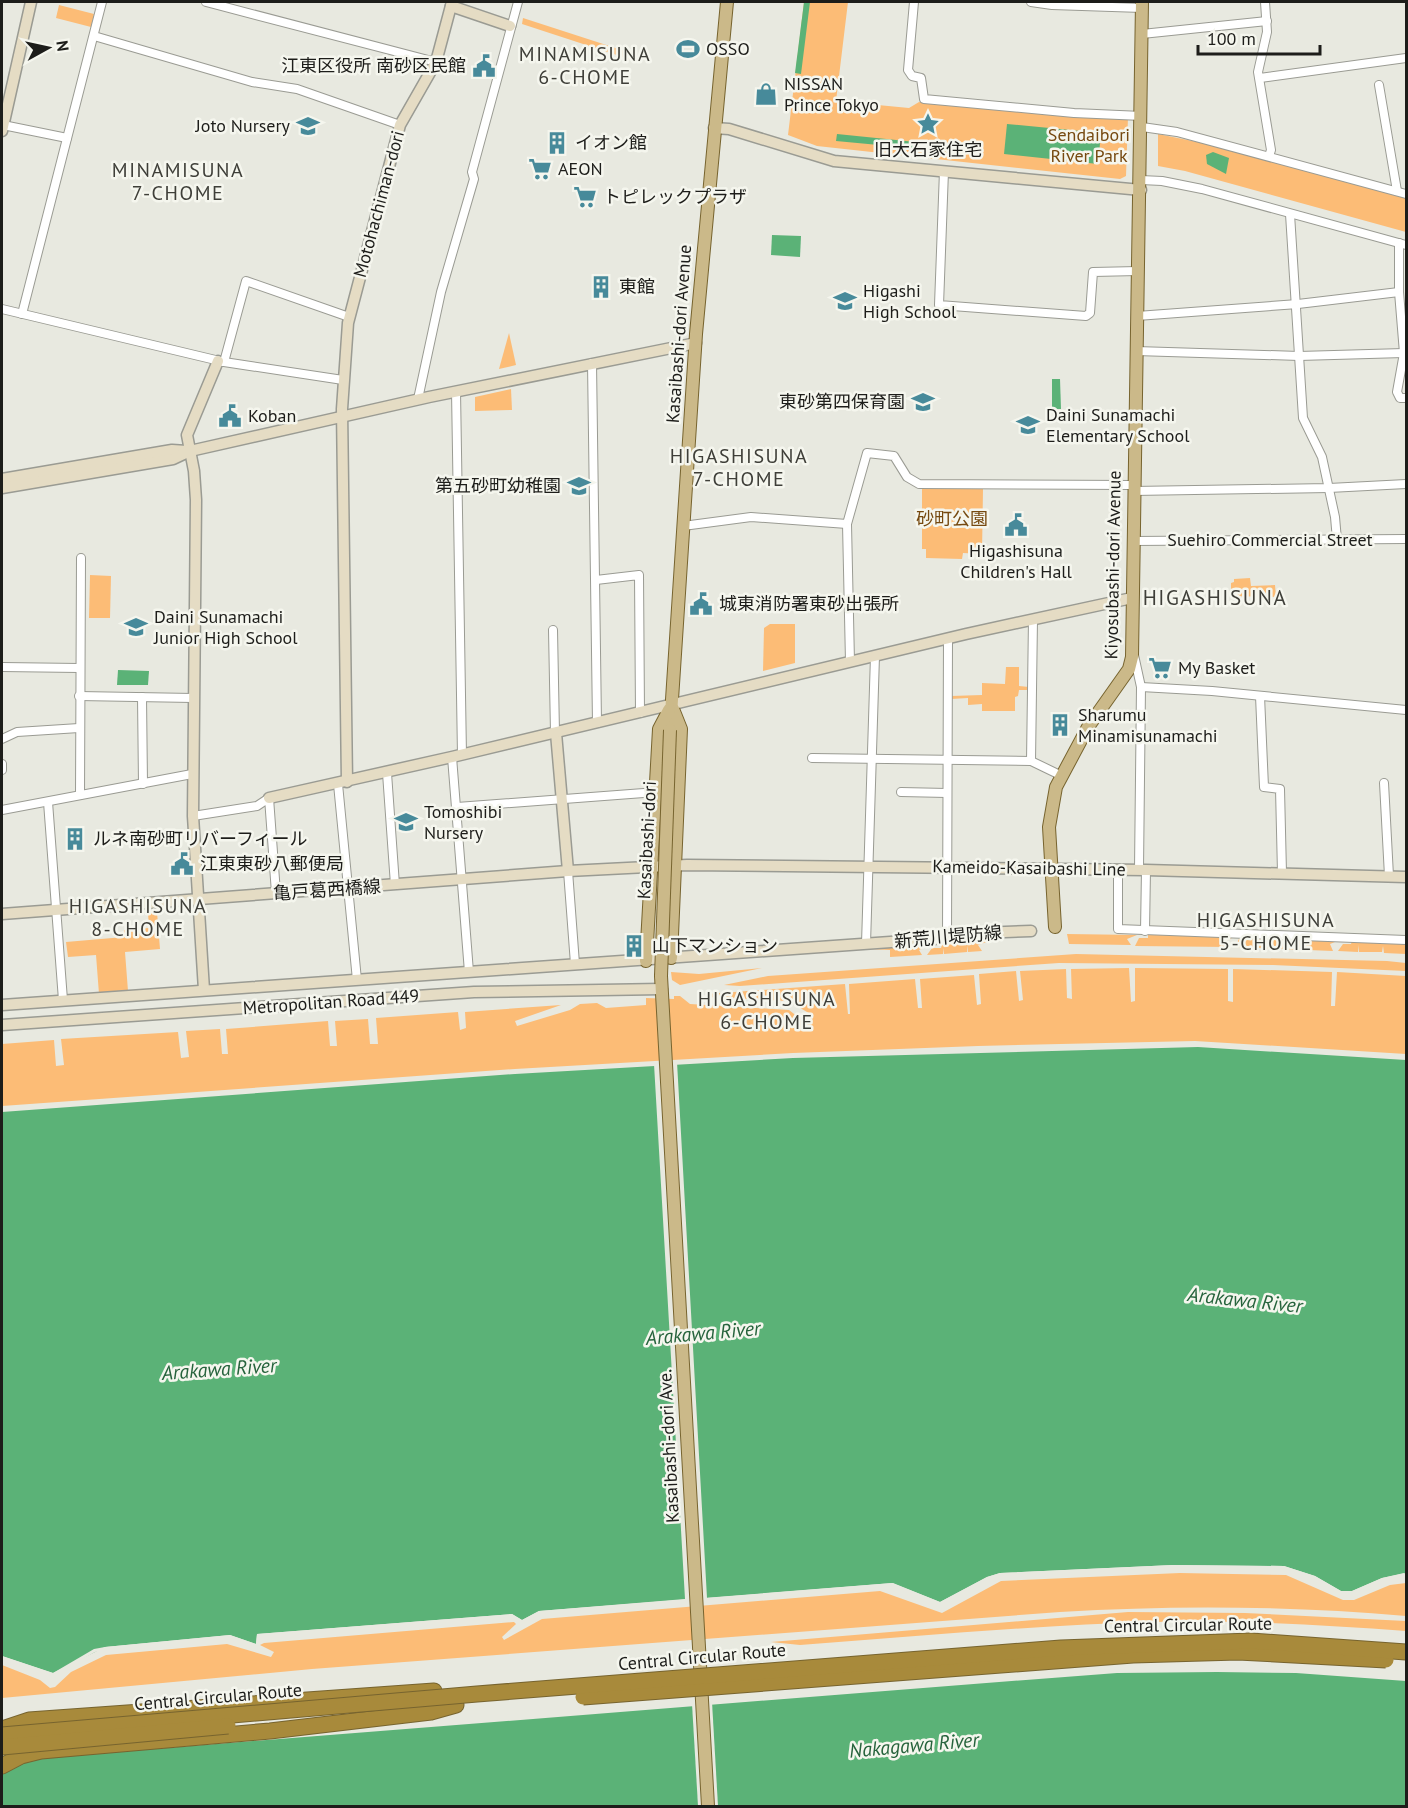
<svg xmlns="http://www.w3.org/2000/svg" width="1408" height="1808" font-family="'PT Sans','Noto Sans JP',sans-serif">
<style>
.green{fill:#fcbc76}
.water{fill:#5bb277}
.pier{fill:#e8e9e0}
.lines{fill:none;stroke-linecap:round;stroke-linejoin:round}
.street-casing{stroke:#9a9b93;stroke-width:10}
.secondary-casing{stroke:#9a9b93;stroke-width:13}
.primary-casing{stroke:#77642f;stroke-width:14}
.highway-casing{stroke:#77642f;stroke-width:17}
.street{stroke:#fff;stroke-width:8}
.secondary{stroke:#e5dcc4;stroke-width:10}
.primary{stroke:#cbb989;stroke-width:12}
.highway{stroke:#a88a3b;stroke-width:15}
.primary-bridge-casing{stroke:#77642f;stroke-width:14;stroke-linecap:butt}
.highway-bridge-casing{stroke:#77642f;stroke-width:17;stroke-linecap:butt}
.primary-bridge{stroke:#cbb989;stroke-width:12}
.highway-bridge{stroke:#a88a3b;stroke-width:15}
.labels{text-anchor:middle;stroke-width:5;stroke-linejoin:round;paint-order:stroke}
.poi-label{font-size:18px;fill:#1d1d1a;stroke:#f5f6ee;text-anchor:start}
.park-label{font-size:18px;fill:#764910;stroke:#f5f6ee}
.street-label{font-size:18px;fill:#1d1d1a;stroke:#f5f6ee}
.neighbourhood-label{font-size:20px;letter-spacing:1.5px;fill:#3f3f39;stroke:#f5f6ee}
.water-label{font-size:20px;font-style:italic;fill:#26633c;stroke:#f5f6ee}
.quarter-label{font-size:21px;letter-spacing:1.5px;fill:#3f3f39;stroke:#f5f6ee}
</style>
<rect width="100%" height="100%" fill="#e8e9e0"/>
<g class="green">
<path d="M804,2H848L836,101L909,108L919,102L1128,117L1126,176L1120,179L817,146L788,135Z"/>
<path d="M59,5L94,14L91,27L56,18Z"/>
<path d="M523,18L631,53L629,59L522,24Z"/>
<path d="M1158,134L1222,147L1406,198V232L1185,171L1158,166Z"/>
<path d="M509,333L516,365L499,369Z"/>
<path d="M511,389L512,410L475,411V397Z"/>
<path d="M922,489H983L982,554L963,553L962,559L926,558V549H922Z"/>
<path d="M90,575L111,576L110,618H89Z"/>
<path d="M1250,578L1251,586L1275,585L1276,597L1231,596V583L1234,582V579Z"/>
<path d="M770,624H795V663L763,671L764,628Z"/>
<path d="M1006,667H1019V686L1029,687V690H1019L1018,696L1015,697V711H982V704L968,705V698L951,699V696L982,695V683L1005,684Z"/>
<path d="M157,912L160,949L125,952L128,991L99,994L96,955L68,957L66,942L124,937V930L149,928L148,913Z"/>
<path d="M1067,934L1137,935L1127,939L1131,945L1069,944Z"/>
<path d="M1148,935L1237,936L1227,940L1230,947L1135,946L1139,938H1148Z"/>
<path d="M1248,937L1340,940L1330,944L1333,951L1235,947L1239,939L1248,940Z"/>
<path d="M989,941L978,945L982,951L968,952L967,945V952L944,954L943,948V954L927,955L932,948H941L942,945Z"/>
<path d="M1352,941L1406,944V954L1384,953L1383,946L1382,952H1359V945L1358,952L1338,951L1343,944H1351Z"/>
<path d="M929,945L919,950L922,955L890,957V950L867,949Z"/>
<path d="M1076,954L1387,961L1406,963V971L1273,965L1059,963L740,986L724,985L768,976Z"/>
<path d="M762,968L680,985L672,980L671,972L699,974Z"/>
<path d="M1129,968L1131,1002L1135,1001V968L1228,969V1001L1233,1002V969L1332,972L1331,1006H1335L1337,972L1406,976V1054L1195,1041L978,1046L793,1053L515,1069L2,1106V1044L54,1040L56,1066L64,1065L61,1039L178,1032L181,1058L189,1057L186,1031L220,1029L222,1054H228L226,1029L328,1021L330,1046H337L335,1021L368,1019L370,1044H378L376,1018L458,1012L460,1030L466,1028L465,1012L561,1005L515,1021L517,1026L570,1010L580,1004L597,1003L606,1008L646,1005V998L674,999V996H680L690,1004L789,1010L798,1017L814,1016L788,1001L707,997V994L845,984L848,1014H850L849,984L915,979L918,1008H922L920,979L974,975L977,1005L981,1004L979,974L1016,971L1019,1001L1023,1000L1020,971L1066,969L1067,998L1072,999L1071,969Z"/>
<path d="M1180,1573L1286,1575L1343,1600H1354L1390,1585L1406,1583V1616C1291,1606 1176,1605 1060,1612L312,1669L2,1698V1665L40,1680L50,1688L55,1687L71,1672L106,1655L227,1644L271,1657L274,1652L260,1645L264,1643L514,1622L516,1624L502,1637L504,1640L542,1619L880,1591L942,1613L1001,1581Z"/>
<path d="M1128,1612L1245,1613L1406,1621V1631C1323,1625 1240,1620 1156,1622C1037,1625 919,1636 800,1645L771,1642Z"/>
</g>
<g class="water">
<path d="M804,2H810L801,74L795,73Z"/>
<path d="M1007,124L1101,133L1098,164L1004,154Z"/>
<path d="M837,134L965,147L969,151L964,153L836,141Z"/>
<path d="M1213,152L1229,158L1226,174L1207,164L1206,155Z"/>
<path d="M772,235L801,236L800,257L771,255Z"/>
<path d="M1052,379H1060L1061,409H1052Z"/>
<path d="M118,670L149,671L148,685H117Z"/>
<path d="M1198,1047L1406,1060V1573L1382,1578L1352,1591H1341L1315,1576L1284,1566L1173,1565L1000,1573L987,1577L940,1602L892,1583L539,1611L522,1620L512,1614L257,1634L256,1644L230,1635L105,1647L53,1673L2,1656V1112L515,1074L793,1058Z"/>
<path d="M1217,1672L1296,1673L1406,1681V1806H2V1761L961,1685L1117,1673Z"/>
</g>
<g class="pier">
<path d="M677,1062L707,1598L893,1583L940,1602L987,1577L1000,1573L1173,1565L1284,1566L1315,1576L1341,1591H1352L1382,1578L1404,1573L1406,1576L1383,1581L1352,1594L1340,1593L1313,1578L1284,1569L1173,1568L1001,1576L988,1579L940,1605L892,1586L540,1614L522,1623L512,1617L260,1636L257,1647L229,1638L106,1650L95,1652L53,1676L2,1660V1656L53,1673L94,1649L105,1647L230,1635L256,1644L257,1634L512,1614L522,1620L539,1611L685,1599L654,1064Z"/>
<path d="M712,1702L718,1806H698L692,1704Z"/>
</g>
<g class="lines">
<g class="street-casing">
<g id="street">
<path d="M206,2L436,62"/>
<path d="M914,2L908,70L912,76L921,78L924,99L1074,113L1142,116"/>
<path d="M1031,2L1052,5L1142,8"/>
<path d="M1265,2L1267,32L1258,72L1271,150L1269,156"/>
<path d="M1142,34L1267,21"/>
<path d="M94,36L252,82L297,89L400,125"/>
<path d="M1260,78L1406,58"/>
<path d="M1379,85L1397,191"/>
<path d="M3,125L67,138"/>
<path d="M1142,127L1177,132L1406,194"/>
<path d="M944,171L939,305L1086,316L1090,313L1093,272L1138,271"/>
<path d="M1141,180L1162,181L1202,189L1406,245"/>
<path d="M1290,214L1303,418L1322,457L1335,517L1337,540"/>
<path d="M1399,243V292L1404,353L1397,392L1400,398H1406"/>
<path d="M2,309L224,362L246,281L349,317"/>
<path d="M22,314L102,2"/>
<path d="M1137,316L1298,304L1399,292"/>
<path d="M1136,351L1299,356L1404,353"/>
<path d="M224,362L343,380"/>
<path d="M592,363L597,723"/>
<path d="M456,391L462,755"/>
<path d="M418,399L441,292L474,179L472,172L518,2"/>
<path d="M1133,491L1329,488L1406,484"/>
<path d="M683,526L751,517L847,524"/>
<path d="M1133,541L1406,539"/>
<path d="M596,580L639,575L640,713"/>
<path d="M553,630L555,733"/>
<path d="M1134,655L1141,687L1139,869"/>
<path d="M850,662L847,524L867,453L894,456L907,477L919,484L1133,485"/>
<path d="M2,667L79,668"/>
<path d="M1141,687L1212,691L1406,710"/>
<path d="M79,696L193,698"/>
<path d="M1260,696L1264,787L1280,789L1282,873"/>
<path d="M142,697L143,784"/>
<path d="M2,739L17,732L79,728"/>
<path d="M452,757L469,972"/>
<path d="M812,758L1031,761L1060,775"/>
<path d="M1031,761L1033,619"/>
<path d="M2,764V770"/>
<path d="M387,773L395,885"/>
<path d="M1384,783L1389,876"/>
<path d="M338,784L357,980"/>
<path d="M901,792L947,793"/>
<path d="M80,795L81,558"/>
<path d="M48,802L63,1000"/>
<path d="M457,807L657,792"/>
<path d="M2,810L192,774"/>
<path d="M193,816L257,806L269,798L276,893"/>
<path d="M1118,869V929L1406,940"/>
<path d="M568,871L575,964"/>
<path d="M1145,931L1146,870"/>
<path d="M947,938L948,638"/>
<path d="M866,944L875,656"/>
</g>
</g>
<g class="secondary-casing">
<g id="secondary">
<path d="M451,6L510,26"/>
<path d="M714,128L729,129L834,161L1141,190"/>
<path d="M2,131L31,2"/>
<path d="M2,479L172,450L187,451"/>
<path d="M2,488L173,459L190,451L429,397L696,343"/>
<path d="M556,733L568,871"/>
<path d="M347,782L342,409L348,323L400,125L436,62L452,2"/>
<path d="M269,798L452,757L966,634L1132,598"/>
<path d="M2,914L568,871L687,865L1146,870L1406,877"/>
<path d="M204,990L193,816L196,500L194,471L187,435L218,361"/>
<path d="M2,1005L947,938L953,934L1031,931"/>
<path d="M2,1025L474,992L662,989"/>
</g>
</g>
<g class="primary-casing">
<g id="primary">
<path d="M670,730L696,334L727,2"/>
<path d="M1055,927L1049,827L1056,787L1088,727L1129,669L1132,657L1142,2"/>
<path d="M671,958L681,729L673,709"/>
<path d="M646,961L659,729L669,710"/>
<path d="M661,976L708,1806"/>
</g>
</g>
<g class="highway-casing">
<g id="highway">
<path d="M2,1729L29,1720L434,1691"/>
<path d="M2,1766L21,1756L41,1751L270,1731L431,1712L456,1705"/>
</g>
</g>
<use href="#street" class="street"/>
<use href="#secondary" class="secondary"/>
<use href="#primary" class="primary"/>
<use href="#highway" class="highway"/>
<g class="primary-bridge-casing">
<path id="primary-bridge" d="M661,976L670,730"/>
</g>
<g class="highway-bridge-casing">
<g id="highway-bridge">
<path d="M583,1697L1133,1655L1238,1652L1386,1660"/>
<path d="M2,1735L477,1694L1061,1648L1251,1641L1406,1652"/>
<path d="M2,1747L228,1726"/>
</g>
</g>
<use href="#primary-bridge" class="primary-bridge"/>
<use href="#highway-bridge" class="highway-bridge"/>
</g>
<defs>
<g id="stadium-bare" transform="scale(1.8)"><path d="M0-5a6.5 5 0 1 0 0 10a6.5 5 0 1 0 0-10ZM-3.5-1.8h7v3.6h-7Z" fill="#478a9a" stroke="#f5f6ee" stroke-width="2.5" paint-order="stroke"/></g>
<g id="civic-bare" transform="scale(1.8)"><path d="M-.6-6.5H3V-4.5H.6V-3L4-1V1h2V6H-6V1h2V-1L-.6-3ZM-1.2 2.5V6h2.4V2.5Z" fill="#478a9a" stroke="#f5f6ee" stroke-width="2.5" paint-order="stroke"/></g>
<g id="shop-bare" transform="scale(1.8)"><path d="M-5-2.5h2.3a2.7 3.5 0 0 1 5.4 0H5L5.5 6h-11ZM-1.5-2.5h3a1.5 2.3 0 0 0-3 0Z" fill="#478a9a" stroke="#f5f6ee" stroke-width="2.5" paint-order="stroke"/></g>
<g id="sight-bare" transform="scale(1.8)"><path d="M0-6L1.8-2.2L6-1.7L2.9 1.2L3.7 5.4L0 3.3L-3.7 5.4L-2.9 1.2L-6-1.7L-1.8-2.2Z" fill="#478a9a" stroke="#f5f6ee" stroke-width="2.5" paint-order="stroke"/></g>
<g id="school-bare" transform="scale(1.8)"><path d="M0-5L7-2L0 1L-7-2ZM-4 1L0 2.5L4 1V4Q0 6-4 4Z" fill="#478a9a" stroke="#f5f6ee" stroke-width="2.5" paint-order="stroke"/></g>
<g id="building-bare" transform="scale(1.8)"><path d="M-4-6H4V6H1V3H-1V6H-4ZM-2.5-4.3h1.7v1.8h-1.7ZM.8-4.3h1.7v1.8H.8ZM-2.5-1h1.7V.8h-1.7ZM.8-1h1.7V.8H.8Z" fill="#478a9a" stroke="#f5f6ee" stroke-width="2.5" paint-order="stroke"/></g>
<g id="supermarket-bare" transform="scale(1.8)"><path d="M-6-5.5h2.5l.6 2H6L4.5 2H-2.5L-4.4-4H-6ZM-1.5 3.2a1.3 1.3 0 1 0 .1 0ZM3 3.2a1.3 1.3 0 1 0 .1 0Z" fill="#478a9a" stroke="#f5f6ee" stroke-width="2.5" paint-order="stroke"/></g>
</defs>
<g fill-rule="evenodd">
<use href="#stadium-bare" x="688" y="49"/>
<use href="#civic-bare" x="484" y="66"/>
<use href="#shop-bare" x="766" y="94"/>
<use href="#sight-bare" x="928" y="124"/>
<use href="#school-bare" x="308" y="126"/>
<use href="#building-bare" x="557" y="143"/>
<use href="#supermarket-bare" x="540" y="169"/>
<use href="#supermarket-bare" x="585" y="197"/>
<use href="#building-bare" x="601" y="287"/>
<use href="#school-bare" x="845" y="301"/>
<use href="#school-bare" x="923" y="402"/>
<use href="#civic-bare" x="230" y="416"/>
<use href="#school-bare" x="1028" y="425"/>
<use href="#school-bare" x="579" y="486"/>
<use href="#civic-bare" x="1016" y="525"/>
<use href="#civic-bare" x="701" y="604"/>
<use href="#school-bare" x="136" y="627"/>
<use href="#supermarket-bare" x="1160" y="668"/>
<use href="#building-bare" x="1060" y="725"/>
<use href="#school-bare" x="406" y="822"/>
<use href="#building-bare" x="75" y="839"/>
<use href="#civic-bare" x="182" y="864"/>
<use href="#building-bare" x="634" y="946"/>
</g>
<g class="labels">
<g class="poi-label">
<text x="706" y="55">OSSO</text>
<text x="466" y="72" text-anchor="end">江東区役所 南砂区民館</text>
<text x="784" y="90">NISSAN<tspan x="784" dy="21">Prince Tokyo</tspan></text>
<text x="290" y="132" text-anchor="end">Joto Nursery</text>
<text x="575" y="149">イオン館</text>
<text x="928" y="156" text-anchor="middle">旧大石家住宅</text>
<text x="558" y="175">AEON</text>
<text x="603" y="203">トピレックプラザ</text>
<text x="619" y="293">東館</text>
<text x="863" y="297">Higashi<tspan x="863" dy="21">High School</tspan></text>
<text x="905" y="408" text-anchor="end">東砂第四保育園</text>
<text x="1046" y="421">Daini Sunamachi<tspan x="1046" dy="21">Elementary School</tspan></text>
<text x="248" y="422">Koban</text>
<text x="561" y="492" text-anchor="end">第五砂町幼稚園</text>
<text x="1016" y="557" text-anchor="middle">Higashisuna<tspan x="1016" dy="21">Children's Hall</tspan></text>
<text x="719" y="610">城東消防署東砂出張所</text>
<text x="154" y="623">Daini Sunamachi<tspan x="154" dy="21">Junior High School</tspan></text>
<text x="1178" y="674">My Basket</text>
<text x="1078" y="721">Sharumu<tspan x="1078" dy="21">Minamisunamachi</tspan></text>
<text x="424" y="818">Tomoshibi<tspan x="424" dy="21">Nursery</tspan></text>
<text x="93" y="845">ルネ南砂町リバーフィール</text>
<text x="200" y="870">江東東砂八郵便局</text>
<text x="652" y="952">山下マンション</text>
</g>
<g class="park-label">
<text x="1089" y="141">Sendaibori<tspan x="1089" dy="21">River Park</tspan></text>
<text x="952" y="525">砂町公園</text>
</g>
<g class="street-label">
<text transform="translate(379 204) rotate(-75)" y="6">Motohachiman-dori</text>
<text transform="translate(679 334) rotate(-86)" y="6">Kasaibashi-dori Avenue</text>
<text x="1270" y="546">Suehiro Commercial Street</text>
<text transform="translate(1113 565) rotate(-89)" y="6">Kiyosubashi-dori Avenue</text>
<text transform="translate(647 840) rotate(-87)" y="6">Kasaibashi-dori</text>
<text transform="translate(1029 868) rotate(1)" y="6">Kameido-Kasaibashi Line</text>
<text transform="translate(327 890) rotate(-4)" y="6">亀戸葛西橋線</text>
<text transform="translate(948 937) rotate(-5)" y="6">新荒川堤防線</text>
<text transform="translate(331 1002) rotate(-4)" y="6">Metropolitan Road 449</text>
<text transform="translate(669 1446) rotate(-93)" y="6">Kasaibashi-dori Ave.</text>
<text transform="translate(1188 1625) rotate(-1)" y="6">Central Circular Route</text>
<text transform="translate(702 1657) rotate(-5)" y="6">Central Circular Route</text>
<text transform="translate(218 1697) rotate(-5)" y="6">Central Circular Route</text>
</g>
<g class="neighbourhood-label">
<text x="585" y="61">MINAMISUNA<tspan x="585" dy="23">6-CHOME</tspan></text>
<text x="178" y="177">MINAMISUNA<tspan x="178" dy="23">7-CHOME</tspan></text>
<text x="739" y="463">HIGASHISUNA<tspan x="739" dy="23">7-CHOME</tspan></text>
<text x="138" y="913">HIGASHISUNA<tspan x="138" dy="23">8-CHOME</tspan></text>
<text x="1266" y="927">HIGASHISUNA<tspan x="1266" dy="23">5-CHOME</tspan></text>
<text x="767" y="1006">HIGASHISUNA<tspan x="767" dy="23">6-CHOME</tspan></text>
</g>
<g class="water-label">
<text transform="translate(1245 1300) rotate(6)" y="7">Arakawa River</text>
<text transform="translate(703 1333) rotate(-5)" y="7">Arakawa River</text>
<text transform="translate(219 1369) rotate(-4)" y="7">Arakawa River</text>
<text transform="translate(914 1745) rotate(-5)" y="7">Nakagawa River</text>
</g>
<g class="quarter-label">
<text x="1215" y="605">HIGASHISUNA</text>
</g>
</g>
<rect width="1408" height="1808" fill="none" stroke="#1d1d1a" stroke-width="6"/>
<g transform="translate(48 48) rotate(82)" stroke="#f5f6ee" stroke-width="4.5" paint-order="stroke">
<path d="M0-4.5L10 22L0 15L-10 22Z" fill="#1d1d1a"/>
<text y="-9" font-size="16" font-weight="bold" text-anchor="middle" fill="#1d1d1a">N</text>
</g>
<path d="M1198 45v9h122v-9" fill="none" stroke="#1d1d1a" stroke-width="3"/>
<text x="1207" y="45" font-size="18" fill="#1d1d1a" stroke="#f5f6ee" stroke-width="4.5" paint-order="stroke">100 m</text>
</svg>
